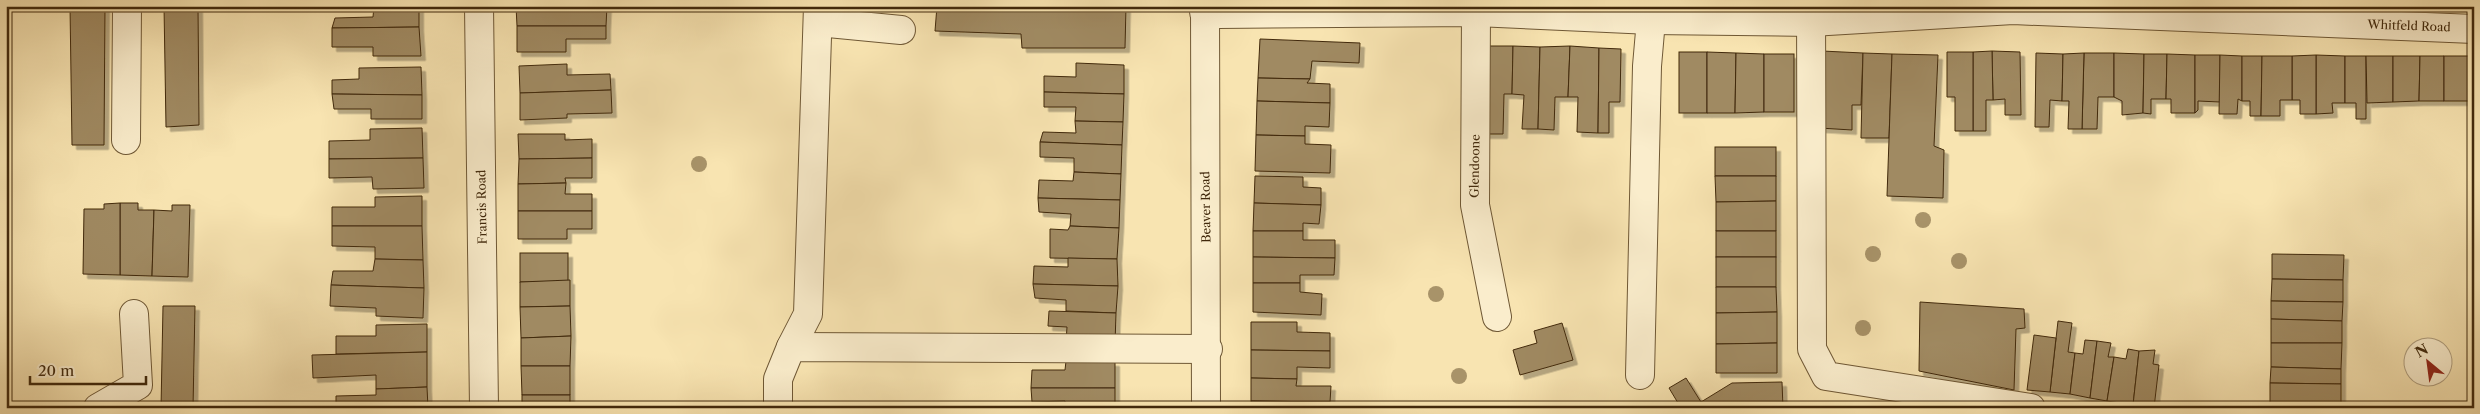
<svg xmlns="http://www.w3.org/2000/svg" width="2480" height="414" font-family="'Libre Caslon Text',serif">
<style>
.building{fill:#a08a62;stroke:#41290c;filter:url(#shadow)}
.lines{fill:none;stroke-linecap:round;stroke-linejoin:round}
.minor-casing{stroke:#6f5835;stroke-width:30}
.minor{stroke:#faedcc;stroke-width:28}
.tree{fill:#a89369}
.labels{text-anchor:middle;stroke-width:4.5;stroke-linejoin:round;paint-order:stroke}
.street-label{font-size:12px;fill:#41290c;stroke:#faedcc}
</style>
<defs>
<filter id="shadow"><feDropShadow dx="4.5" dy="4.5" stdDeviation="0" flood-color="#0004"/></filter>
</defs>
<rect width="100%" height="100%" fill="#f8e4b1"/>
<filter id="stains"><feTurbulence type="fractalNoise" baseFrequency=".004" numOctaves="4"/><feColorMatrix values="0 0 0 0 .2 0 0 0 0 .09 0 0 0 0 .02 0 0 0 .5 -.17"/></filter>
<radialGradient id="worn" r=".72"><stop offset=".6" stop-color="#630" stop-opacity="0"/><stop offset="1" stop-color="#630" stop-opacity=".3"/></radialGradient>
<g class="building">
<path d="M70,6H105L104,145H72Z"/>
<path d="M164,6H198L199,125L166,127Z"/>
<path d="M374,6H419V27L332,28L335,18L373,17Z"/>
<path d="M516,6H607L606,26H517Z"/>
<path d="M937,6H1126L1125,48H1022L1021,34L935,31Z"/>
<path d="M517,26H606V39H566V52H517Z"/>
<path d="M419,27L421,56H373V47H332V28Z"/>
<path d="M1260,39L1360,43L1359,63L1312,61L1310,79L1258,78Z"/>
<path d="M1487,46H1513L1512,94H1504L1503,134H1485Z"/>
<path d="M1513,46L1540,47L1538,129H1522L1524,95L1512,94Z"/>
<path d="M1570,46L1568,97H1555L1554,130L1538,129L1540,47Z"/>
<path d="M1570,46L1599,48L1598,133L1577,132L1578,97H1568Z"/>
<path d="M1599,48L1621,49L1620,102H1609V133H1598Z"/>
<path d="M1822,51L1863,53L1861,105H1852V130L1819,128Z"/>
<path d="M1992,51L2020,52L2021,115H2005V99L1993,100Z"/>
<path d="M1992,51L1993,100H1986V131H1973V52Z"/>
<rect x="1679" y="52" width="28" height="61"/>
<path d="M1707,52L1736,53L1735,113H1707Z"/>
<path d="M1947,52H1973V131H1955V97H1947Z"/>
<path d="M1736,53L1764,54V112L1735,113Z"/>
<path d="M1863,53L1892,54L1889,138H1861Z"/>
<path d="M2036,53L2063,54L2062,101L2050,100L2049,127H2035Z"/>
<path d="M2084,53H2114V97H2098L2097,129H2082Z"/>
<path d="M2084,53L2082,129H2068L2069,101H2062L2063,54Z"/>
<path d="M2114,53L2144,54L2143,113L2122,115V101L2114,97Z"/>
<rect x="1764" y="54" width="30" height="58"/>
<path d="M1892,54L1938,55L1934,146L1944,150L1943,198L1887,196Z"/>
<path d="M2144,54H2167L2166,99H2151V114L2143,113Z"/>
<path d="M2167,54L2195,55V113H2171V99H2166Z"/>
<path d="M2195,55H2220V102L2198,101V110L2195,113Z"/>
<path d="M2220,55L2242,56V101L2238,99L2237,114H2219Z"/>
<path d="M2316,55L2345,56V103H2332L2333,113L2316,114Z"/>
<path d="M2316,55V114H2300V100H2292V56Z"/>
<path d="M2242,56H2262L2261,116H2250V101H2242Z"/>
<path d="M2262,56H2292V100H2280V116H2261Z"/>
<path d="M2345,56H2366V119H2356V103H2345Z"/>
<path d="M2366,56H2393V102L2367,103Z"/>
<path d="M2393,56H2420L2419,101L2393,102Z"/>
<path d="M2420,56H2444V101H2419Z"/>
<rect x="2444" y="56" width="25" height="45"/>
<rect x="2469" y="56" width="5" height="45"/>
<path d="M1076,63L1124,65V94L1044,92V76L1076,77Z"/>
<path d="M567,64V75L610,74L611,90L520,93L519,66Z"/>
<path d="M421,67L422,95L332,94V80L359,79V68Z"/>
<path d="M1258,78L1310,79L1307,83L1330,84V103L1257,101Z"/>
<path d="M611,90L612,113L567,114V118L520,120V93Z"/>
<path d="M1044,92L1124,94L1123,122L1075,121L1076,107H1044Z"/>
<path d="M332,94L422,95V119H371V109H334Z"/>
<path d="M1257,101L1330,103L1329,127L1305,126V136L1256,135Z"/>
<path d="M1075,121L1123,122L1122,145L1040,142L1043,132L1076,133Z"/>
<path d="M422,128L423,158L329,159V141L370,140V129Z"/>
<path d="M518,134H565V140L592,139V158L519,159Z"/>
<path d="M1256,135L1305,136V144L1331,145L1330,173L1255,171Z"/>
<path d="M1040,142L1122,145L1121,174L1074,172V158L1040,157Z"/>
<rect x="1715" y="147" width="61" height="29"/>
<path d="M423,158L424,188L373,189L372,177L329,178V159Z"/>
<path d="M592,158V178H565L566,183L518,184L519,159Z"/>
<path d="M1074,172L1121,174L1120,200L1038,198L1039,180L1073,181Z"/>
<path d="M1255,176L1303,177V187L1321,188V205L1254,203Z"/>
<path d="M1715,176H1776V201L1716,202Z"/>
<path d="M566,183L565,194H592V211H518V184Z"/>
<path d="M422,196V226H332V207H375V197Z"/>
<path d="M1038,198L1120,200L1119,228L1070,226L1071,214L1039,212Z"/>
<path d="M1776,201V231H1716V202Z"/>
<path d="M120,203H138V210H154L152,276L120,275Z"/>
<path d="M120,203V275L83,274L84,209H104V204Z"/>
<path d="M1254,203L1321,205L1319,224L1303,223V231H1253Z"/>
<path d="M172,205H190L188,277L152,276L154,210L172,211Z"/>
<path d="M518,211H592V229H567V239H518Z"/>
<path d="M332,226H422L423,260L375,259V247L332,246Z"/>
<path d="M1070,226L1119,228L1117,259L1050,258V229L1068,230Z"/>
<path d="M1253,231H1303V240H1335V258L1253,257Z"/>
<rect x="1716" y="231" width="60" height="26"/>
<rect x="520" y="253" width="48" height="29"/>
<path d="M2272,254L2344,255L2343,280L2272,279Z"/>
<path d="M1253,257L1335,258L1334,275H1300V283H1253Z"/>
<rect x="1716" y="257" width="60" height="30"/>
<path d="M1068,258L1117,259L1118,286L1033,284L1034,266L1068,267Z"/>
<path d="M375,259L423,260L424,288L331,285L333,271H373Z"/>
<path d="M2272,279L2343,280V302L2271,301Z"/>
<path d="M570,280V306L520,307V282Z"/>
<path d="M1253,283H1300V292L1322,294L1321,315L1253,312Z"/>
<path d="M1033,284L1118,286L1116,313L1066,311V300L1035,298Z"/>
<path d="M331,285L424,288L423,318L376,316V308L330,306Z"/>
<path d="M1716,287H1776L1777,312L1716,313Z"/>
<path d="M2271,301L2343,302L2342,321L2271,319Z"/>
<path d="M1920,302L2024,309L2025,328L2016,329L2014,390L1919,371Z"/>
<path d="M163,306H195L193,408H161Z"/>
<path d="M570,306L571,336L521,338L520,307Z"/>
<path d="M1049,311L1116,313L1115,344L1066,342L1067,327L1048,326Z"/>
<path d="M1777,312V343L1716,344V313Z"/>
<path d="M2271,319L2342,321V343H2271Z"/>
<path d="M2058,321L2072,323L2068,352L2075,353L2070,394L2050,392Z"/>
<path d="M1251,322H1297V332L1330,333V351L1251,350Z"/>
<path d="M1562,323L1573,360L1520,375L1513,350L1537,343L1534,331Z"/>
<path d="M427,324V352L336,354V336H376V325Z"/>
<path d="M2034,335L2056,338L2050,392L2027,390Z"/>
<path d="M571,336L570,366H521V338Z"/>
<path d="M2085,340L2097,341L2090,398L2070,394L2075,353L2083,354Z"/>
<path d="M2097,341L2111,343L2108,357H2114L2107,401L2090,398Z"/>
<path d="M1777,343V373H1716V344Z"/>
<path d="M2271,343H2342L2341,369L2271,367Z"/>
<path d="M2128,349L2139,351L2133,405L2107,401L2114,357L2126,359Z"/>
<path d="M1251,350L1330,351V368L1297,367V379L1251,378Z"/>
<path d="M2155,350L2153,364L2159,365L2154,408L2133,405L2139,351Z"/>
<path d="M427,352V387L376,389V375L313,378L312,355Z"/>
<path d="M1066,361L1115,362V388H1031L1032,370H1065Z"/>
<path d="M521,366H570V395H522Z"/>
<path d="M2271,367L2341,369V384L2270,383Z"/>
<path d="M1251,378L1297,379L1296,386H1331L1330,402L1251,401Z"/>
<path d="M1686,378L1701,402L1732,383L1782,382L1783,408H1681L1669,388Z"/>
<path d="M2270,383L2341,384V408H2270Z"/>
<path d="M427,387L428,408H336V396L376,395V389Z"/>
<path d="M1031,388H1115V408H1065V401L1032,402Z"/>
<rect x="522" y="395" width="48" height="13"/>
<path d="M1251,401L1330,402V408H1251Z"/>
</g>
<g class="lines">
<g class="minor-casing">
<g id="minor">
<path d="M479,6L484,408"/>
<path d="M1205,6L1206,408"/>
<path d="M1811,6L1812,349L1826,376L2031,408"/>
<path d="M1204,12L1218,14L1476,12L1651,20L1811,22L2013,10L2474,29"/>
<path d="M1476,12L1475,205L1497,317"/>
<path d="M818,22L901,30"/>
<path d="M126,140L127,6"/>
<path d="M791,347L808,314L818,6"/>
<path d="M1640,375L1647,66L1651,20"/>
<path d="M98,408L138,385L134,314"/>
<path d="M778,408V379L791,347L1208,349"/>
</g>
</g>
<use href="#minor" class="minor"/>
</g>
<g class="tree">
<circle cx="699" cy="164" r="8"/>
<circle cx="1923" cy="220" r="8"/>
<circle cx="1873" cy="254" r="8"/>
<circle cx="1959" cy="261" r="8"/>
<circle cx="1436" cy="294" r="8"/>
<circle cx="1863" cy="328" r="8"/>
<circle cx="1459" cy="376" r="8"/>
</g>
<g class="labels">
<g class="street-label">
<text transform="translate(2409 26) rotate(2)" y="4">Whitfeld Road</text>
<text transform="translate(1475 166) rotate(-89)" y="4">Glendoone</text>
<text transform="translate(482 207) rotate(-91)" y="4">Francis Road</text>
<text transform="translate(1206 207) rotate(-91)" y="4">Beaver Road</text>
</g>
</g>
<rect width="2480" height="414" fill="none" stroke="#f8e4b1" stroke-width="25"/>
<rect x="8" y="8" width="2465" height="399" fill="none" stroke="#41290c" stroke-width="2.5"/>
<rect x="12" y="12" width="2455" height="389" fill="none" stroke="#41290c"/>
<g transform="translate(2428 362) rotate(331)"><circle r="24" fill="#faedcc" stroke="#b09f7f"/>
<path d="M0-4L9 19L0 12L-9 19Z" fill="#8f2418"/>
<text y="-8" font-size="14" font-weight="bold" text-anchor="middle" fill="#41290c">N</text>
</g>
<path d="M30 376v8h116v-8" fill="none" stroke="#41290c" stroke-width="2.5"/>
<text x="38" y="376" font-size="15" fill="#41290c" stroke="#faedcc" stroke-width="4" paint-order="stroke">20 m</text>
<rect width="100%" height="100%" filter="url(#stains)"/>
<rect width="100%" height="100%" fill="url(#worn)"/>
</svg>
